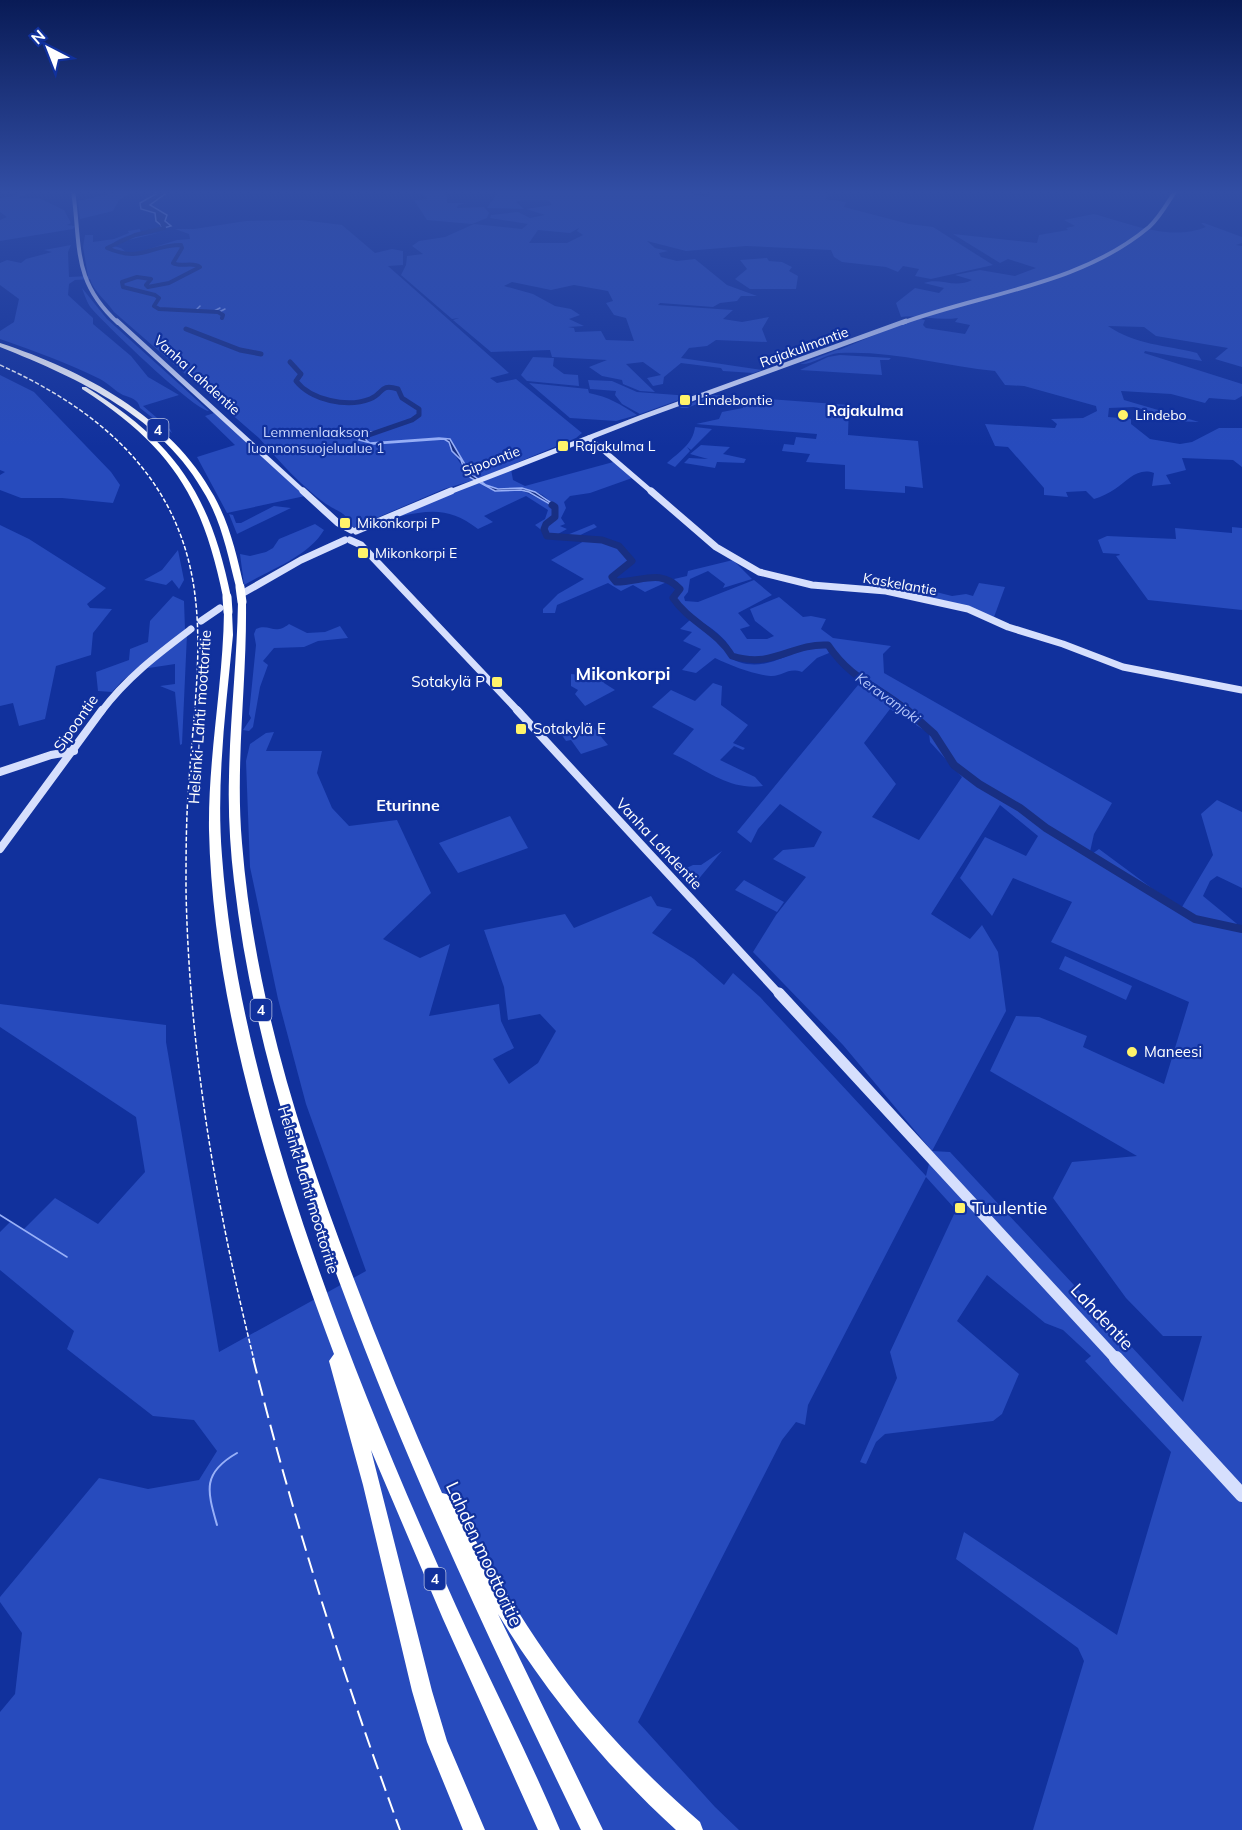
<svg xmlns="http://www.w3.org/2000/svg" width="1242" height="1830" font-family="Mulish,sans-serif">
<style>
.green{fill:#274bbd;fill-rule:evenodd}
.water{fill:#182f83;stroke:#98b0f8;stroke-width:1.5}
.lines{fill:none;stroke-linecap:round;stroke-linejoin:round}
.stream-far1{stroke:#98b0f8;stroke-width:1.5}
.stream{stroke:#98b0f8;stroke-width:2}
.river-far3{stroke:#182f83;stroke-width:4}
.river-far2{stroke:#182f83;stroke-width:5}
.river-far1{stroke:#182f83;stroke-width:7}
.river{stroke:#182f83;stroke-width:8}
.secondary-far5{stroke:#d6dffd;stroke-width:4}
.secondary-far4{stroke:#d6dffd;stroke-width:5}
.secondary-far3{stroke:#d6dffd;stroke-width:7}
.secondary-far2{stroke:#d6dffd;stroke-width:8}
.secondary-far1{stroke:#d6dffd;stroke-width:11}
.secondary{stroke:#d6dffd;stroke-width:14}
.highway{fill:#fff;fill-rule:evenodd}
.rail-far1{stroke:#fff;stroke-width:1.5;stroke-dasharray:4.5 2;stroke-linecap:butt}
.rail{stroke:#fff;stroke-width:2;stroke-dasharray:16 7;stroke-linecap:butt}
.highway-bridge{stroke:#fff;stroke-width:9}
.poi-dot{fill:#fff36a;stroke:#11319d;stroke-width:2}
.labels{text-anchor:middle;stroke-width:4.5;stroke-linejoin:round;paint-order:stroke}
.far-street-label{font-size:14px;fill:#fff;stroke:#11319d}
.far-poi-label{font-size:14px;fill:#fff;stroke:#11319d;text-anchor:start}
.shield{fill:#11319d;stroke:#b8c1e2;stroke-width:1.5}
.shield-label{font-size:14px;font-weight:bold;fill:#fff}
.far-park-label{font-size:14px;fill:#cfdafe;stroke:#11319d}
.far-water-label{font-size:14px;font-style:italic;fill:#b3c5fb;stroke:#11319d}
.far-quarter-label{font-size:15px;font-weight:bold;fill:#fff;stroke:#11319d}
.poi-label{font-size:15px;fill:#fff;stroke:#11319d;text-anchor:start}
.street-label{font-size:15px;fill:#fff;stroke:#11319d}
.neighbourhood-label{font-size:16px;font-weight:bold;fill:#fff;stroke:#11319d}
.far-district-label{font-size:18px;font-weight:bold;fill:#fff;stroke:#11319d}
.near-poi-label{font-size:18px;fill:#fff;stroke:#11319d;text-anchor:start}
.near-street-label{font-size:18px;fill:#fff;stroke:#11319d}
</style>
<rect width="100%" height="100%" fill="#11319d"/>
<g class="green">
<path d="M22,190L29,193L18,198H39L64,210L71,223L67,225L75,226L73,229L0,241V220L7,217L0,212V198L15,196Z"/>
<path d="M126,190L131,193L119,200L113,211L80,219L78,201Z"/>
<path d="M418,190L442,191L447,197V203H467L458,205L457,208L484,207L489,213L487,218L472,224L427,220L414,200L428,199Z"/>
<path d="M519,190H676L706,197L716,190H805L830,195L825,199L846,202L844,207L909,224L933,227L993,265L931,279L915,276L919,269L903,266L898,272L886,267L842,262L834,257L831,250L746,246L686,251L647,241L655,248L668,251L659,253L661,257L677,261L695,259L727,285L757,296H741L737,301L720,303L713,307L660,303L658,305L733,310L723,319L742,322L769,317L762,329L767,342L716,340L707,346L689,348L681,358L762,370L753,373L723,371L721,368L681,363L664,377L663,384L653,386L647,378L661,375L643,362L626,364L655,392L640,391L623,384L622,380L602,376L589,367L607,360L552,357L550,350L491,352L453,320L459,318L452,319L401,275L406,265L407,256L423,254L412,246L419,241L445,237L474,224L522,229L528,224L490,218L491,215L518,212L530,218L545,215L526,209L552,205L548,200H522L516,202L524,209L487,208L498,192ZM579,228L577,231L583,235L567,243H529L538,230L570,233ZM512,282L551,290L574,285L608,291L613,301L606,303L614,315L626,318L634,341L606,340L601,331L575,332L574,328L568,327L584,326L569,319L580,315L571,309L555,306L533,294L504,286Z"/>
<path d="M1094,214C1128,223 1171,242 1206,227L1201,223H1204L1242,237V243L1236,245L1242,246V367L1215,359L1228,348L1156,336L1144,327L1108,326C1135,345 1166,345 1197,353L1202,361L1145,351L1144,353L1242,384V396L1235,400L1209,398L1205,403L1171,394L1121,391L1124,400L1199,422L1144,420L1153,412L1134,407L1109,408L1108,417L1131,419V424L1150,439L1180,444L1192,442L1219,428H1242V467L1233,460L1182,458L1186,470L1166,475L1171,484L1152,486L1154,473C1138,467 1128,480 1115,489C1109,493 1101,497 1094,499L1086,491L1066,492L1068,497L1044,495V488L1008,447L995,446L985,424L1055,428L1057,424L1051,419L1083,418L1097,411L1096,406L1024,386L1005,385L995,371C944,366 892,350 839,353C825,354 813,365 800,364L837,350H847H839L915,318L925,320L923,325L926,328L965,334L970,325L955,322L958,318C938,321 920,315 901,317L896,303L915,288L939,293L944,288L924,283C940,277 954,289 972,280L955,275L980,270L1015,276L1036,268L1008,259L1000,263L953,234L1037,243L1039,235L1068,230L1066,228L1075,226L1064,220Z"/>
<path d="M302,220L342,225L375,253L392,249L403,251V265L388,266L509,373L490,378L497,383L516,379L582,433L576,438L478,479L468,470L450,439L441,438L449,442C451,450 467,475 474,480L444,489L353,528C345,511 340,513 326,504C301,486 279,461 259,438L114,312C106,300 94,292 90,279L75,280L69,284L68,295L93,318V324L131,356L148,377L179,395L143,406L170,429L172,433L140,408C138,399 131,398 123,395C115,391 108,383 100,379C68,363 34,351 0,339V331L14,322L19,299L0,285V263L7,260L21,263L26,259L52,252L44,250L71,245L68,252L69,277L88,276L83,247L85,235H93V242L114,239L129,233L128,231L140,229L141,233C129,235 117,238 109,247L130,238L162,232L120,242L113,246L121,248L127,253H136L177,240L190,239L189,234L175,229H194L246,221Z"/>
<path d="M767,258L769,261L782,262L792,267L789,271L798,276L796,289H750L735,279L747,269L740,260Z"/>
<path d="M82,288L107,319L209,411C195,411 106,325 92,309C88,305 84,294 82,288Z"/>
<path d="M840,355L891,358L889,360H880L882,375L800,370L828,357Z"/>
<path d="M533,357L554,358L553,366L564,374L578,375L579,386L527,381L521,375Z"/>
<path d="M0,375L34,392L111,472L120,485L113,503L62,498H21L0,490V475L5,472L0,470Z"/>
<path d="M588,380L612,381L637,392L690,396L640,414L622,404L615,395L616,391L590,389Z"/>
<path d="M529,383L588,389L589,393C609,397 620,404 637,415L616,421L570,418Z"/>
<path d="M713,395L849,405L848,435L918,441L923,488L905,486V493L845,489V465L806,462L810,454L782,451L784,444L794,445L796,437L816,439L817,434L696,424L719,419L722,412L743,408V403L707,400L687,408H679Z"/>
<path d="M214,413L305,496L227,513L197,457L235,445L205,416Z"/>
<path d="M695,427L712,429L691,450L687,447L690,451L675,467L667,463C679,452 693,444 695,427Z"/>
<path d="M701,445L730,447L723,454L746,459L744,463L717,462L715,468L684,463L689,458L708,459L690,454Z"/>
<path d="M617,461L635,477L590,493L570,496L564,502L566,508L561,518L565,524L560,526L567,529L558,534L567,535L594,524L597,527L572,539L548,536L545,529L557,514C539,473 506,501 481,481L511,469L513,480L525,486Z"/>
<path d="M477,482L489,489L521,490L550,504L553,507L554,517L545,524V533L535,525L545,519L548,510L526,496L484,516L493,522L478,529C452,509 434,509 401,516L404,511Z"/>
<path d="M274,506L291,508L237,534L229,514L233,515L236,523H241Z"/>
<path d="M315,524L324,530C308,557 271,569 244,585L240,554L250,556L266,552L273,548L279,539Z"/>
<path d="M0,525L29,539L106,588L87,604L90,608L112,609L93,633L91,655L56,666L45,719L19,726L13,703L0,706Z"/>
<path d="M1232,527L1242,528V610L1148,600L1116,556L1120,555L1119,554L1103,553L1098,540L1107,536L1176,539L1175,528L1232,533Z"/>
<path d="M586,540C609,541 616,544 630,561L611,577L615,583C634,582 653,573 671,580L645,592L633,585L621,591L608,583L557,605L555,613H543V609L558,594L584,579L551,560Z"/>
<path d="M178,550L184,580L179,589L172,580L166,585L144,580L162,570Z"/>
<path d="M733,560L752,579L723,588L725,584L708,571L690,579L688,592L684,597L685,601L698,602L754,580L772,595L738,613L750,626L740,629L747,639H767L774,636L755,621L750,609L779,597L803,617L811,616L826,619L821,629L833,638L891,646L883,654L884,673L1112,803L1094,834L1089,856L1099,849L1153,889L1182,907L1213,855L1201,814L1217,800L1242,812V895V888L1217,876L1210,881L1203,896L1242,928V1830H1033L1084,1661L1078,1648L956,1559L964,1532L1117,1635L1171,1452L1085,1361L1091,1356L1063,1330L1045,1323L987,1275L957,1321L1019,1374L1002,1414L993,1421L885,1434L876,1442L866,1464L860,1462L897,1378L890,1352L956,1210L926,1177L808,1405L805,1425L796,1422L782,1440L638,1722L715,1807L739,1830H0V1712L15,1694L22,1633L0,1602V1597L99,1478L148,1489L199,1480L217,1451L194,1420L153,1416L67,1349L74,1331L0,1270V1232L10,1222L23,1230L55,1198L98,1224L145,1172L136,1117L0,1027V1004L166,1025V1042L219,1352L366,1271L306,1104L278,999L250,867L246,761L250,744L266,733L274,732L266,751H322L317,773L332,808L349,826L397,820L431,893L383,939L420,958L450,944L429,1016L499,1004L501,1021L514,1048L493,1059L509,1084L538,1063L556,1031L540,1014L508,1020L504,987L484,930L565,914L574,928L651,896L657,906L672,909L652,933L694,959L724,985L733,973L760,997L926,1176L932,1151L843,1045L753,952L776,915L806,877L773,859L783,850L814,847L822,832L780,804L758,829L751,843L737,832L863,679L844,663L830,644C795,637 774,669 734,655C722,626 692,623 675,598L682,588L674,579L687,576L688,571ZM890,709L929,733L930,742L962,777L919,840L872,817L896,784L864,743ZM1000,805L1038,836L1026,856L985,837L960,878L992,916L1013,878L1072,902L1051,942L1189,1002L1164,1084L1083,1047L1087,1036L1039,1017L1016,1016L990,1071L1137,1156L1072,1162L1053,1198L1126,1298L1163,1336H1202L1183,1402L950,1152L932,1151L1006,1011L998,952L982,925L970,939L931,914Z"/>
<path d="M979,583L1005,587L994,617L968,607L902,592L903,589L915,590L916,587L952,596L966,594L973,596Z"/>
<path d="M173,596L184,601L185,630L122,681L112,692L98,691L96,672L129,660L130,649L148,642L150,621Z"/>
<path d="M690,620C698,624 709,628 715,634C725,644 724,657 739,662C772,673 796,644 826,646L829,653L817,658L802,672C787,667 783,677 770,676C752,674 732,666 715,658L696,673L682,670L701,649L683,641L692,632L680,629Z"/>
<path d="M289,624L307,633L325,632L340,626L348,638L318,641L304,647L274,648L263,661L268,665L260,687L253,727L249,731L243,730L251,718L249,714L256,645L254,634L256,629C270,623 274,636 289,624Z"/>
<path d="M187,634L182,744L180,745L175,692L160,686L175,684V664L142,669Z"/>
<path d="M571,674L602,677L604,683L615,690L585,706L575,694L578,690L571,686Z"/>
<path d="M713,683L722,686L721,705L748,725L733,743L745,748L743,750L734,746L720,760L755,777L763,786C727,791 703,767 673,754L694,729L652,707L671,690L695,701Z"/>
<path d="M588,721L608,745L581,754L571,740L566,741L559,731Z"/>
<path d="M510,816L528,848L458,873L439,843Z"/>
<path d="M722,851L691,888L678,872L693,865H701Z"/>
<path d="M744,880L784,902L777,912L735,890Z"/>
<path d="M1065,956L1132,986L1126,1000L1059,969Z"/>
</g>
<g class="water">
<path d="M155,190H164L165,194L150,205L167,215L165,221L171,226L160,229L162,226L156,221L155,213L141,209L140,203L156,194Z"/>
<path d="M371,432H374L367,435L366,440L370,443L439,438L450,439L470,473L486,485L498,489L522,488L535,492L557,507V514L554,515L553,507L550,504L529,492L521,490L495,491L471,478L465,472L461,460L452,451L449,442L444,439L374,444L359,440L360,436Z"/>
</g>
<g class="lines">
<g class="stream-far1">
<path d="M155,230H159"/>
<path d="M148,231H151"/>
<path d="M195,311L200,306"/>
<path d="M212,312L220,308"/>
<path d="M219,312L225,309"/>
<path d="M0,1215L67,1257"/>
</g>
<path class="stream" d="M217,1525C207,1490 202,1473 237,1453"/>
<path class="river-far3" d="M161,220L164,228L135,235L107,248C142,263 149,245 181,245L182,248L173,263C181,268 192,261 200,267L169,283L148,287L146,285L151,279L137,277L122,282L123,287L155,295L159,298L154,306L159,309L218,312L223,315L222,318"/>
<g class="river-far2">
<path d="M186,329L240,350L261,354"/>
<path d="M290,362L301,374L296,381C311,400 347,408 370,399C384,394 379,383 398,389L402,398L419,409V415L412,420L363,437"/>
</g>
<path class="river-far1" d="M552,505L555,507V517L546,524L544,529L547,536L602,540L619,546L632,561L612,577L616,582C642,582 660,568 680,589L673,598C689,622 717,631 732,656C774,669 791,643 828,645C853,682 878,685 909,712"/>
<path class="river" d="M907,710L934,734L954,765L979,784L1020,808L1046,828L1195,919L1242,929"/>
<g class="secondary-far5">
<path d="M73,190C81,247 72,281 118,323"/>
<path d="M902,323C984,293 1080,285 1149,227C1160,217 1168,202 1176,190"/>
</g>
<g class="secondary-far4">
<path d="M117,321L305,493"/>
<path d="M589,438L653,493"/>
<path d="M447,493L642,417L906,321"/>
</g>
<g class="secondary-far3">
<path d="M303,491L338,523L351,530"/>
<path d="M651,491L716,547L759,572L812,585L886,591L968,609L1008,627L1063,644L1123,667L1242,690"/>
<path d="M356,531L451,491"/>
<path d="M350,540L361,545L519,712"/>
<path d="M245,592L301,560L345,540"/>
<path d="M201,621L220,608"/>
<path d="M101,712C126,678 158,654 191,629"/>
</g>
<g class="secondary-far2">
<path d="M517,710L780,995"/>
<path d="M0,772L51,755L74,751"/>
<path d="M0,849L102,710"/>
</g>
<path class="secondary-far1" d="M779,993L1117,1360"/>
<path class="secondary" d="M1116,1358L1242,1495"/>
<g class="highway">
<path d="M0,343C83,370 171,417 214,496C230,525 237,556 244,587L243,589L236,587C228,556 222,524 206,496C163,417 80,379 0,347Z"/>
<path d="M82,387H86C176,443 210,494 231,597L230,599L223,597C202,494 170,446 82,389Z"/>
<path d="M242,599L246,602C247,683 235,763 242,843C254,993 299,1135 352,1274C380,1348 410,1421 442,1493L450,1495C492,1570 535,1646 591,1713C624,1752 661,1788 700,1822L703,1830H676C606,1766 548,1695 498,1614L603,1830H581C495,1652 410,1474 342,1289C292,1156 250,1022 234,881C230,847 228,812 229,777C230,719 237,661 238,602Z"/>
<path d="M228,609L232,612L233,635C226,708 216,782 222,856C230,965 256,1072 288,1177C334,1324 393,1466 456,1606C490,1681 528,1754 560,1830H538L443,1619L371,1450L432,1691L447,1741L485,1830H463L427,1742L412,1691L363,1485L329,1361L334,1354C272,1189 213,1007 209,830C208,757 223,685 224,612Z"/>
</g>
<path class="rail-far1" d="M0,365C80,401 154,455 183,542C209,618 194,702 189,781C186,817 186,853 186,890C189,1048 216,1207 254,1360"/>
<path class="rail" d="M253,1358C293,1519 343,1675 400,1830"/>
<g class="highway-bridge">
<path d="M240,587L242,602"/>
<path d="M227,597L228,612"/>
</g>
</g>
<linearGradient id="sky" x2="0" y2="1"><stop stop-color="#091b56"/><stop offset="0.43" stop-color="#324ea5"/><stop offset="1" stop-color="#324ea5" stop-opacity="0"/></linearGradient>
<rect width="1242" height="447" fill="url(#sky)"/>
<g class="poi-dot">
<rect x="679" y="394" width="12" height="12" rx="3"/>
<circle cx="1123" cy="415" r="6"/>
<rect x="557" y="440" width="12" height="12" rx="3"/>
<rect x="339" y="517" width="12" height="12" rx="3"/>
<rect x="357" y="547" width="12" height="12" rx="3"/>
<rect x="491" y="676" width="12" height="12" rx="3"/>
<rect x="515" y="723" width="12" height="12" rx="3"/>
<circle cx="1132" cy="1052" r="6"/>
<rect x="954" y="1202" width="12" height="12" rx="3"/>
</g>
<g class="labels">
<g class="far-street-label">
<text transform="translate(804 347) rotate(-20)" y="5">Rajakulmantie</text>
<text transform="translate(197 375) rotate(42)" y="5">Vanha Lahdentie</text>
<text transform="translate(491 461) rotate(-21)" y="5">Sipoontie</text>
<text transform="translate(900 584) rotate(10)" y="5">Kaskelantie</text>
</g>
<g class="far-poi-label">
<text x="697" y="405">Lindebontie</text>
<text x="1135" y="420">Lindebo</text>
<text x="575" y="451">Rajakulma L</text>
<text x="357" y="528">Mikonkorpi P</text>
<text x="375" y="558">Mikonkorpi E</text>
</g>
<g class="shield">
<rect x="147.5" y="419" width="21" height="22" rx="4.5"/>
<rect x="250.5" y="999" width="21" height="22" rx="4.5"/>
<rect x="424.5" y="1568" width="21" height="22" rx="4.5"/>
</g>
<g class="shield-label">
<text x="158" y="435">4</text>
<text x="261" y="1015">4</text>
<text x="435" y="1584">4</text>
</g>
<g class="far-park-label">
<text x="316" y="437">Lemmenlaakson<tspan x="316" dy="16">luonnonsuojelualue 1</tspan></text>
</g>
<g class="far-water-label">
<text transform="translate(888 698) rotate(36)" y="5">Keravanjoki</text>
</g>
<g class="far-quarter-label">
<text x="865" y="416">Rajakulma</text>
</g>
<g class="poi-label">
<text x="485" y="687" text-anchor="end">Sotakylä P</text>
<text x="533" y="734">Sotakylä E</text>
<text x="1144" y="1057">Maneesi</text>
</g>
<g class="street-label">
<text transform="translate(200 717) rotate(-86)" y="5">Helsinki-Lahti moottoritie</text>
<text transform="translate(76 723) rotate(-55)" y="5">Sipoontie</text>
<text transform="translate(659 844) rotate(47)" y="5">Vanha Lahdentie</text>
<text transform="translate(308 1190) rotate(73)" y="5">Helsinki-Lahti moottoritie</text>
</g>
<g class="neighbourhood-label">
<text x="408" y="811">Eturinne</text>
</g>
<g class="far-district-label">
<text x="623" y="680">Mikonkorpi</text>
</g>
<g class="near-poi-label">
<text x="972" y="1214">Tuulentie</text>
</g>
<g class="near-street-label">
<text transform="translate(1102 1317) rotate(47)" y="6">Lahdentie</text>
<text transform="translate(484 1554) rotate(65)" y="6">Lahden moottoritie</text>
</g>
</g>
<g transform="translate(48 48) rotate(318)" stroke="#11319d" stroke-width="4.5" paint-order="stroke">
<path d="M0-4.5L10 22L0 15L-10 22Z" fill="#ffffff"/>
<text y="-9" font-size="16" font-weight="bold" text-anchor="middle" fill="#ffffff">N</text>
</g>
</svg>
